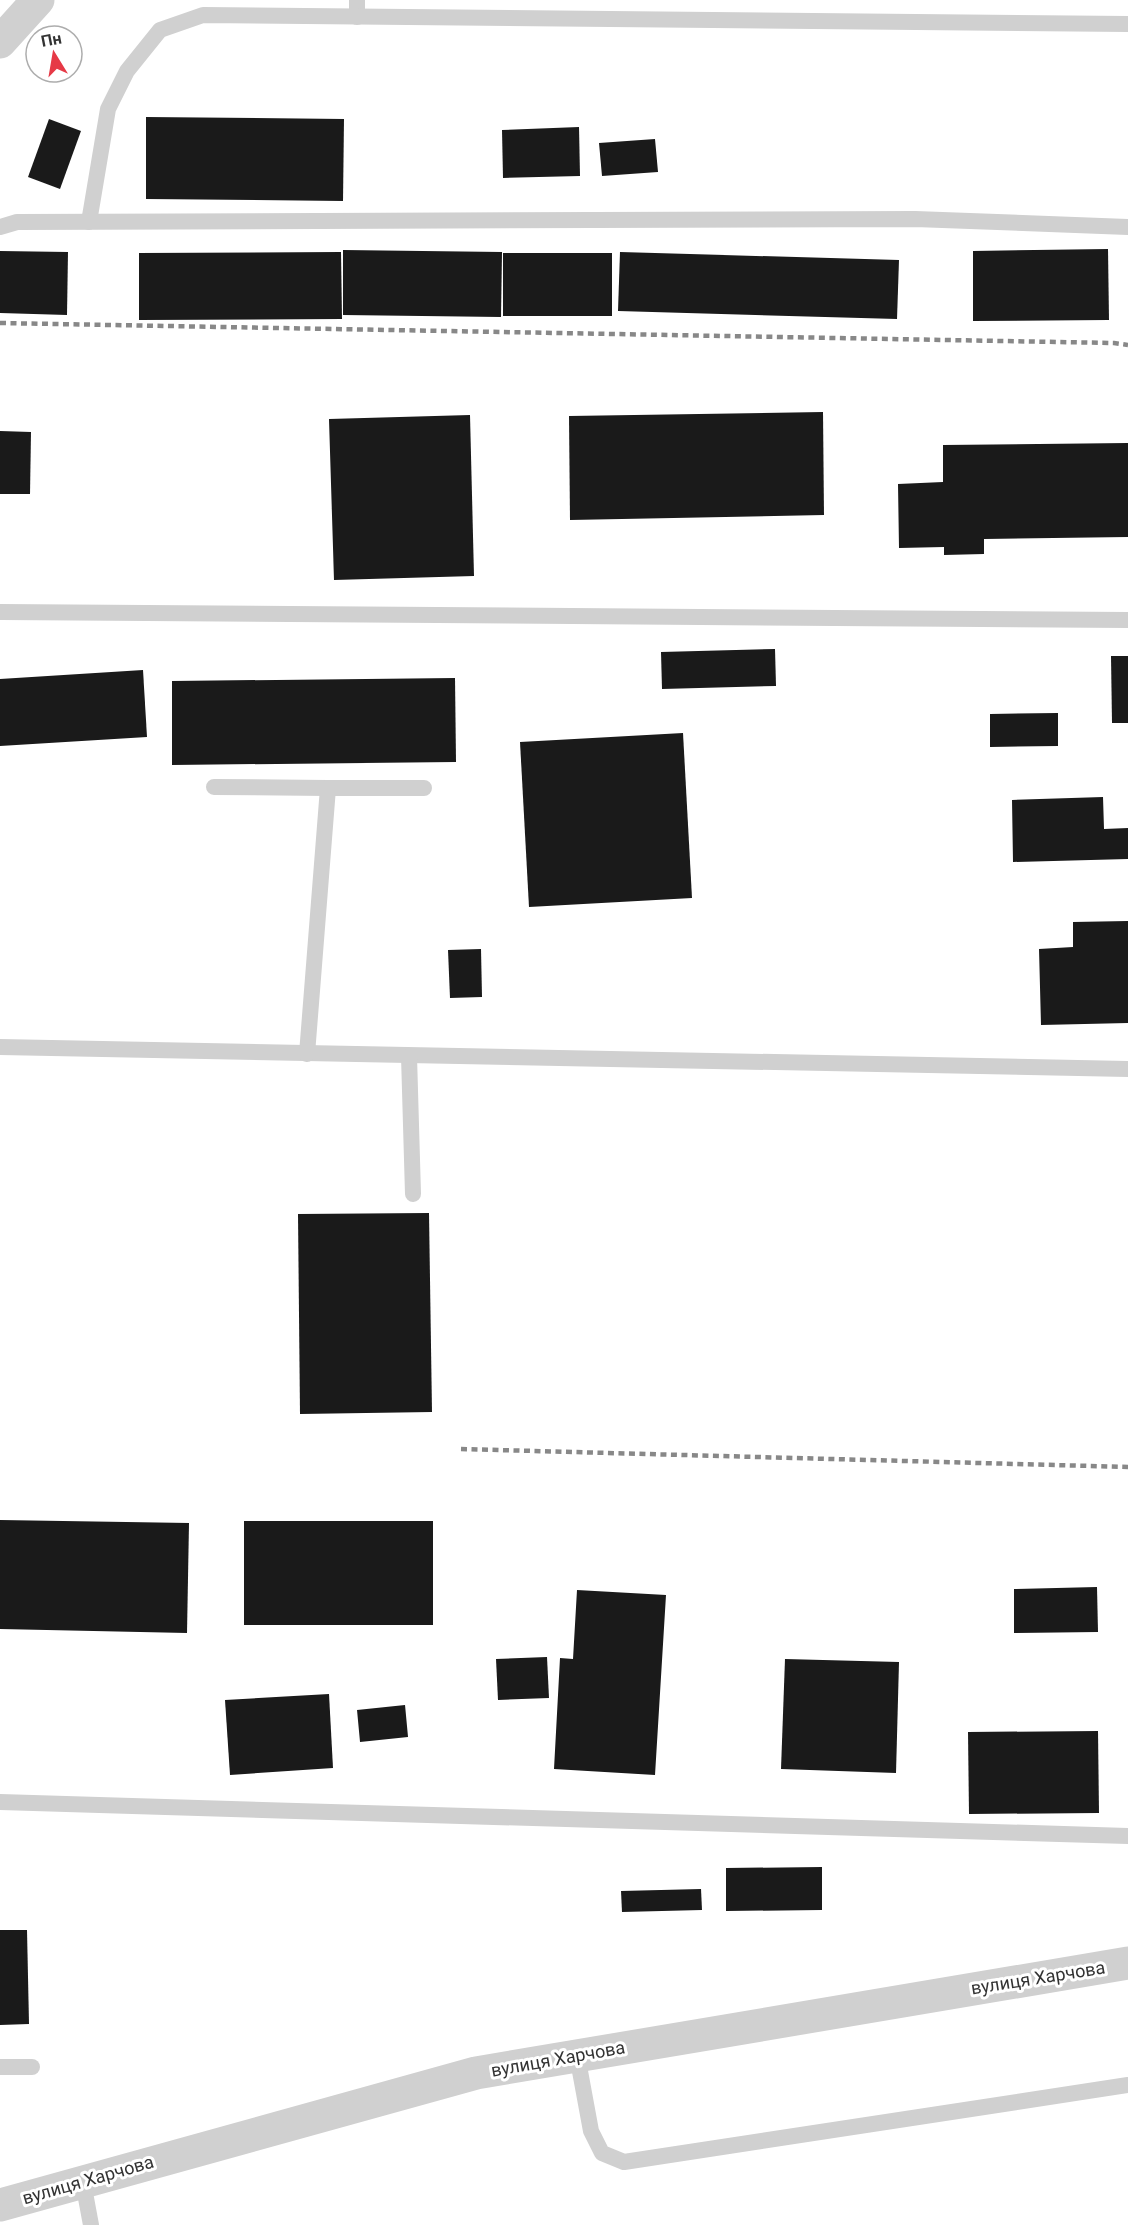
<svg xmlns="http://www.w3.org/2000/svg" width="1128" height="2225" font-family="Roboto,sans-serif">
<style>
.building{fill:#1a1a1a}
.lines{fill:none;stroke-linecap:round;stroke-linejoin:round}
.lane{stroke:#d0d0d0;stroke-width:16}
.street{stroke:#d0d0d0;stroke-width:33}
.rail{stroke:#888;stroke-width:4.5;stroke-dasharray:6 4.5;stroke-linecap:butt}
.labels{text-anchor:middle;stroke-width:6;stroke-linejoin:round;paint-order:stroke}
.street-label{font-size:18px;fill:#333;stroke:#fff}
</style>
<rect width="100%" height="100%" fill="#fff"/>
<g class="building">
<path d="M146,117L344,119L343,201L146,199Z"/>
<path d="M49,119L81,131L60,189L28,177Z"/>
<path d="M579,127L580,176L503,178L502,130Z"/>
<path d="M655,139L658,172L602,176L599,143Z"/>
<path d="M1108,249L1109,320L973,321V251Z"/>
<path d="M343,250L502,252L501,317L343,315Z"/>
<path d="M0,251L68,252L67,315L0,313Z"/>
<path d="M341,252L342,319L139,320V253Z"/>
<path d="M620,252L899,260L897,319L618,311Z"/>
<rect x="503" y="253" width="109" height="63"/>
<path d="M823,412L824,515L570,520L569,416Z"/>
<path d="M470,415L474,576L334,580L329,419Z"/>
<path d="M0,431L31,432L30,494H0Z"/>
<path d="M1128,443V537L984,539V554L944,555V547L899,548L898,484L943,482V445Z"/>
<path d="M775,649L776,686L662,689L661,652Z"/>
<path d="M1111,656H1128V723H1112Z"/>
<path d="M143,670L147,737L0,746V679Z"/>
<path d="M455,678L456,762L172,765V681Z"/>
<path d="M1058,713V746L990,747V714Z"/>
<path d="M683,733L692,898L529,907L520,742Z"/>
<path d="M1103,797L1104,829L1128,828V859L1013,862L1012,800Z"/>
<path d="M1128,921V1023L1041,1025L1039,949L1073,947V922Z"/>
<path d="M481,949L482,997L450,998L448,950Z"/>
<path d="M429,1213L432,1412L300,1414L298,1214Z"/>
<path d="M0,1520L189,1523L187,1633L0,1629Z"/>
<rect x="244" y="1521" width="189" height="104"/>
<path d="M1097,1587L1098,1632L1014,1633V1589Z"/>
<path d="M577,1590L666,1595L655,1775L554,1769L560,1658L573,1659Z"/>
<path d="M547,1657L549,1698L498,1700L496,1659Z"/>
<path d="M785,1659L899,1662L896,1773L781,1769Z"/>
<path d="M329,1694L333,1768L230,1775L225,1700Z"/>
<path d="M405,1705L408,1737L360,1742L357,1710Z"/>
<path d="M1098,1731L1099,1813L969,1814L968,1732Z"/>
<path d="M822,1867V1910L726,1911V1868Z"/>
<path d="M701,1889L702,1910L622,1912L621,1891Z"/>
<path d="M0,1930H27L29,2024L0,2025Z"/>
</g>
<g class="lines">
<g class="lane">
<path d="M357,0V17"/>
<path d="M89,222L108,109L127,71L160,30L203,15L1128,24"/>
<path d="M0,227L17,222L915,219L1128,227"/>
<path d="M0,612L1128,620"/>
<path d="M214,787L328,788"/>
<path d="M0,1047L1128,1069"/>
<path d="M307,1054L328,788H424"/>
<path d="M409,1056L413,1194"/>
<path d="M0,1802L1128,1836"/>
<path d="M577,2055L591,2131L602,2153L624,2162L1128,2085"/>
<path d="M0,2067H32"/>
<path d="M83,2182L91,2225"/>
</g>
<g class="street">
<path d="M0,42L38,0"/>
<path d="M0,2205L476,2073L1128,1963"/>
</g>
<g class="rail">
<path d="M0,323L1114,343L1128,345"/>
<path d="M461,1449L1128,1467"/>
</g>
</g>
<g class="labels">
<g class="street-label">
<text transform="translate(1038 1978) rotate(-9)" y="6">вулиця Харчова</text>
<text transform="translate(558 2059) rotate(-10)" y="6">вулиця Харчова</text>
<text transform="translate(88 2180) rotate(-16)" y="6">вулиця Харчова</text>
</g>
</g>
<g transform="translate(54 54) rotate(349)"><circle r="28" fill="#ffffff" stroke="#adadad" stroke-width="1.5"/>
<path d="M0-4.5L10 22L0 15L-10 22Z" fill="#e63946"/>
<text y="-9" font-size="16" font-weight="bold" text-anchor="middle" fill="#333333">Пн</text>
</g>
</svg>
